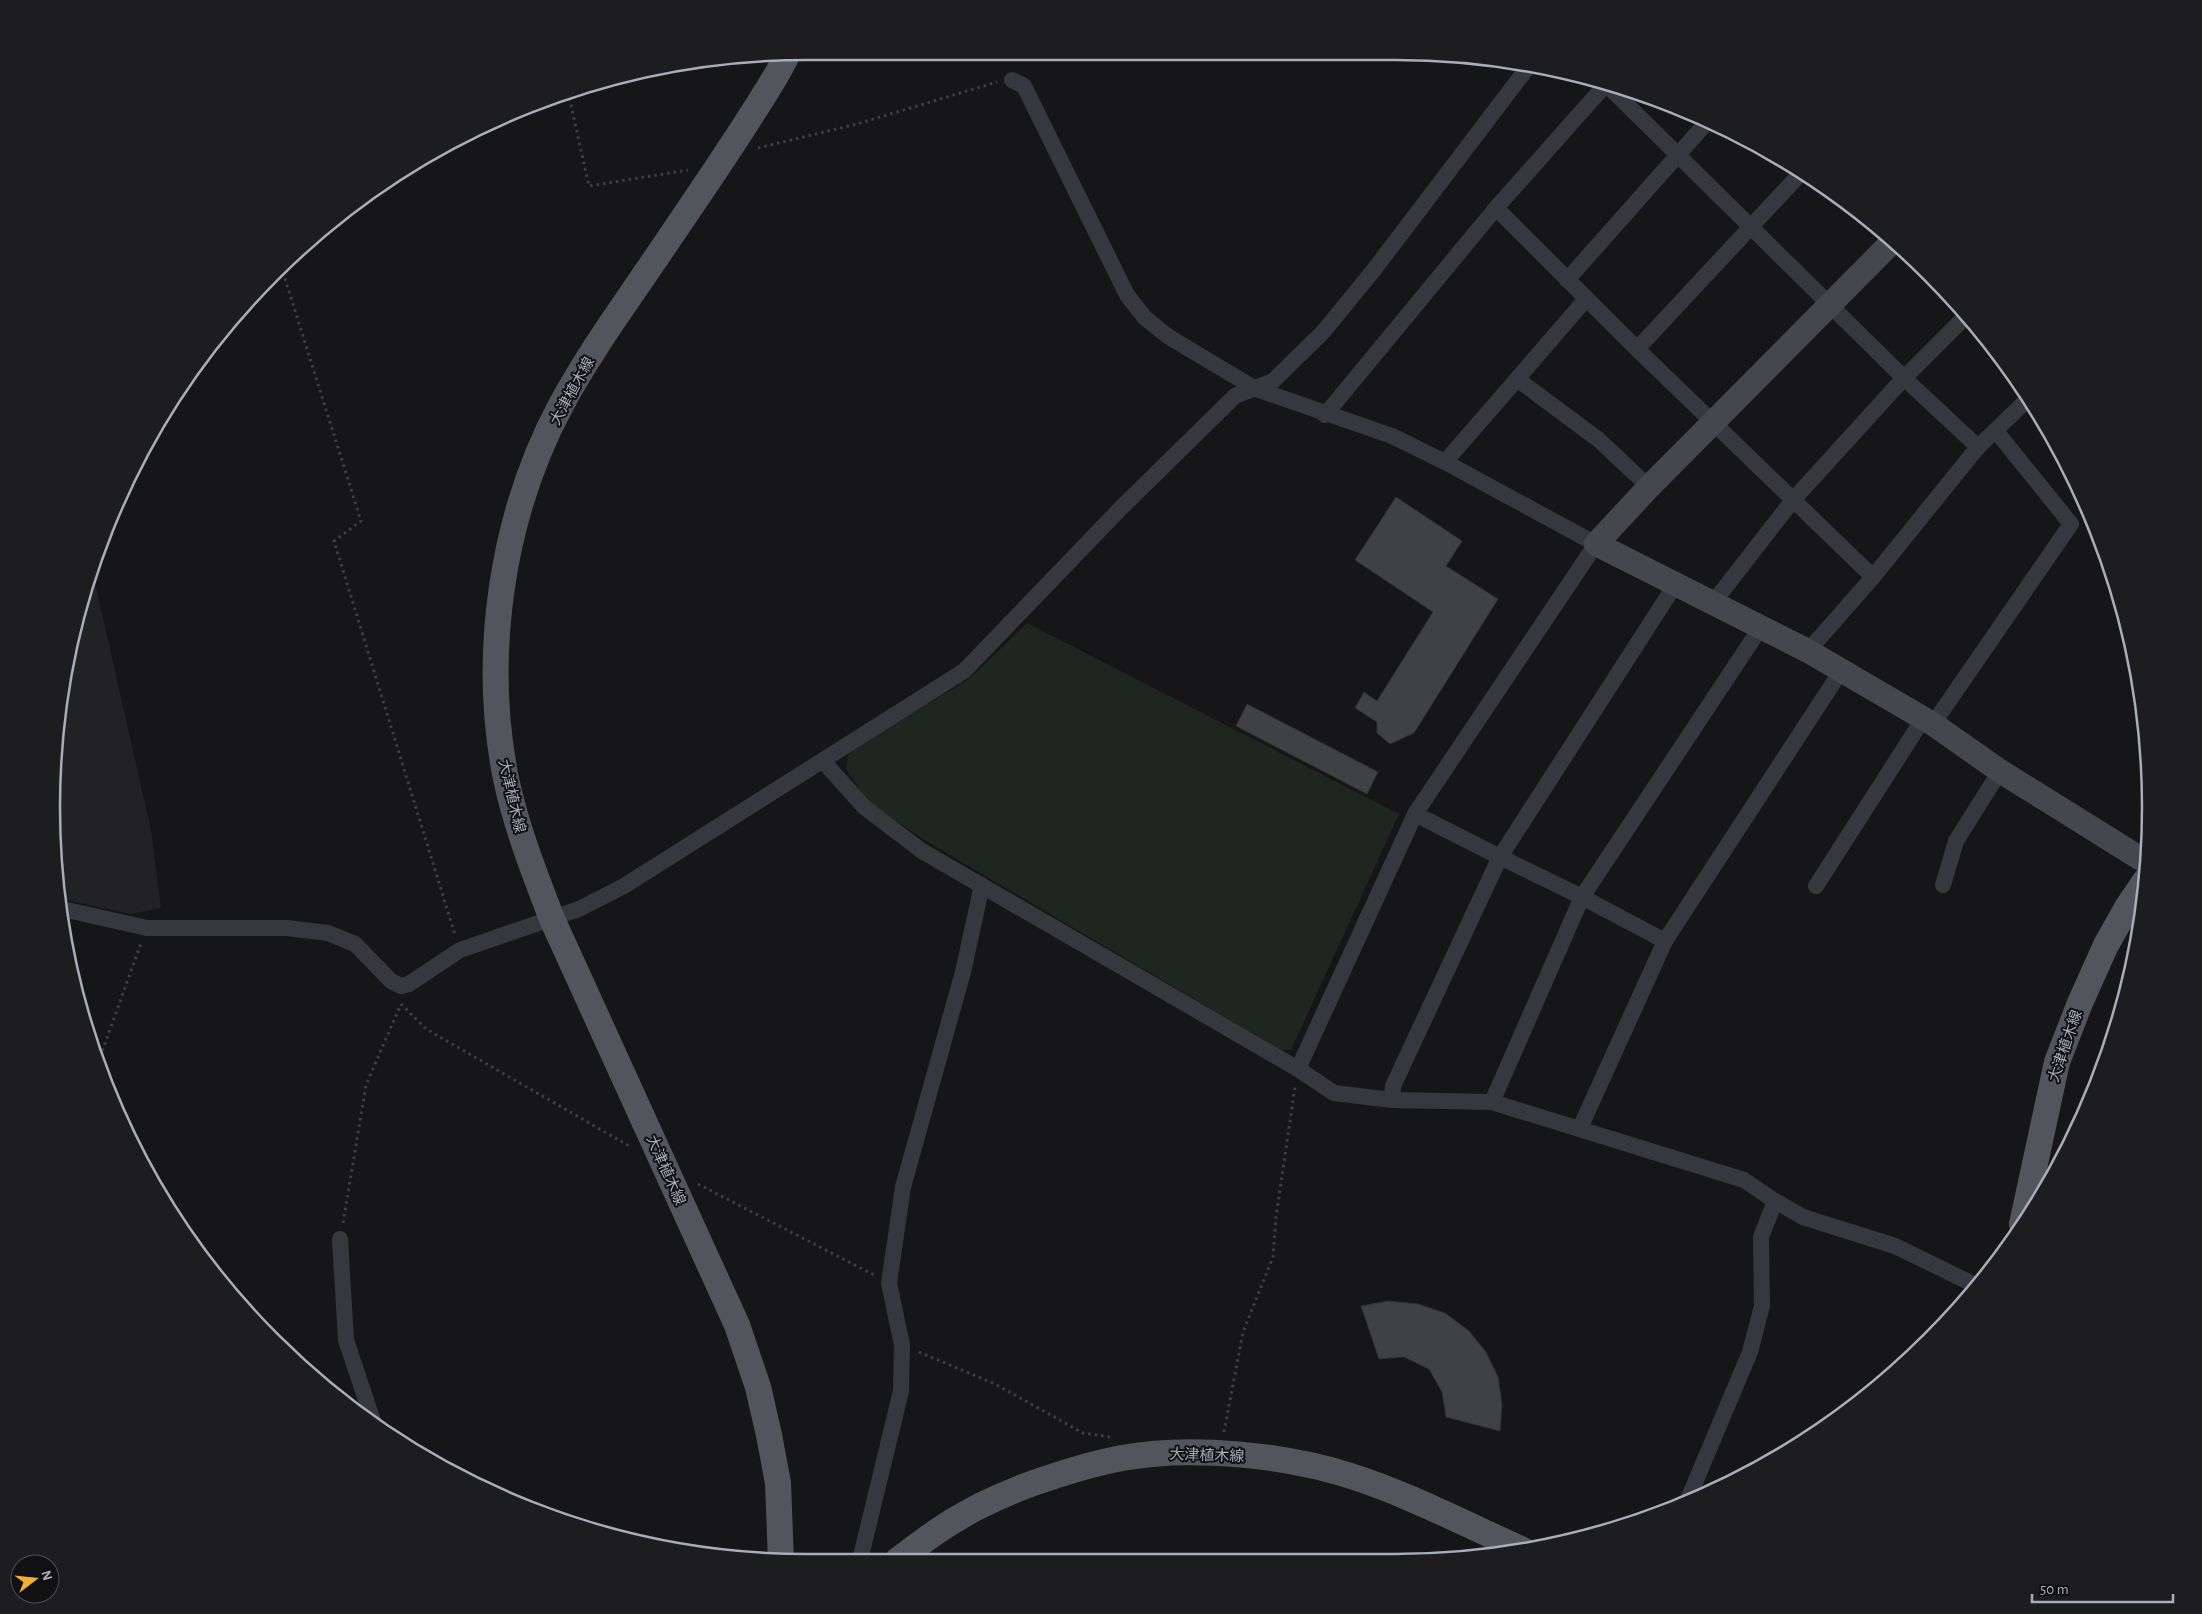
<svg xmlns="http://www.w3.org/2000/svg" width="2202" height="1614" font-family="'Alegreya Sans','Noto Sans JP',sans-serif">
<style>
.built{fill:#222225}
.green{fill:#1e261f}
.building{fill:#404145;stroke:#303034}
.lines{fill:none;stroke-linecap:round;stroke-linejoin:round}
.path{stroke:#3d3f44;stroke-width:3;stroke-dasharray:2.5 4;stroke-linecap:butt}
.street{stroke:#37383d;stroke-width:16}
.secondary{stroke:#45474d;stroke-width:24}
.primary{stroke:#53555c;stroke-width:26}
.labels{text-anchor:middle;stroke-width:4;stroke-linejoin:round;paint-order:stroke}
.street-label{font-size:15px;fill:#a8adb8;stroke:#111113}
.rim{fill:none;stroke:#a8adb8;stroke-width:2.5}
</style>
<rect width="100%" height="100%" fill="#161618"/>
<path class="built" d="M95,583L151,830L161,908L131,914L57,898L51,807L58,708L77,611L86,587Z"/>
<path class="green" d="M1027,623L1399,814L1291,1050H1281L926,841L868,802L846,769L849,752L969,679Z"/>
<g class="building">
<path d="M1396,497L1462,541L1446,566L1498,599L1414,733L1390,744L1377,733V722L1355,708L1364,692L1377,701L1433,612L1355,560Z"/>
<path d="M1247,704L1378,772L1367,794L1236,726Z"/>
<path d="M1388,1301L1418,1304L1445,1313L1469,1331L1486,1352L1498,1377L1502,1404L1500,1431L1446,1417L1442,1392L1429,1369L1404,1357L1379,1359L1361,1306Z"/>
</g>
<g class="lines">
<g class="path">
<path d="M568,92L589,186L688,170"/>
<path d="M758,148L857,124L997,82"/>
<path d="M281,266L361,521L334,541L455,935"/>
<path d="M401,1004L426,1029L631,1147"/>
<path d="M98,1063L141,943"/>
<path d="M698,1184L874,1275"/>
<path d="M343,1223L366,1085L401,1004"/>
<path d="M919,1352L995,1384L1083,1433L1110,1437"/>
<path d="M1224,1432L1243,1332L1273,1257L1276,1217L1295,1087"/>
</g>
<g class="street">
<path d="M1012,80L1024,86L1127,295L1145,318L1169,337L1256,389L1392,436L1445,462L1596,544L1415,814L1298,1069"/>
<path d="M1606,84L1904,378L1966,316"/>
<path d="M1496,208L1637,349L1873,577"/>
<path d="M1567,280L1708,121"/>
<path d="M1637,349L1802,172"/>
<path d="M1517,379L1586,299"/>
<path d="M1325,415L1496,208L1607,83"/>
<path d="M1445,462L1517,379L1599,440L1649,487"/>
<path d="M1675,585L1500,857L1582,897L1761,627"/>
<path d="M1713,603L1793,500L1904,378L1978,447"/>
<path d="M1808,651L1873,577L1978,447L2027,400"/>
<path d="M1933,724L2071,524L1996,431"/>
<path d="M823,761L864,807L922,851L1298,1069L1334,1093L1392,1100L1492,1102L1744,1180L1775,1201L1803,1217L1895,1246L1977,1286"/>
<path d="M1943,885L1956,841L2000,771"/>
<path d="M1816,886L1923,719"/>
<path d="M58,908L147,928H287L328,933L355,944L391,981L401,986L409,984L460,950L579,909L624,886L964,671L1120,509L1235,396L1273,381L1323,332L1373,271L1528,67"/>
<path d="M1392,1100L1393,1086L1500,857L1415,814"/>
<path d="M1492,1102L1582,897L1665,941"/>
<path d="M1580,1128L1665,941L1841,671"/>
<path d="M340,1239L346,1340L373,1421"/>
<path d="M1686,1504L1750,1352L1762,1306L1761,1237L1775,1201"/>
<path d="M860,1560L901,1391L902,1345L889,1283L903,1187L963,972L982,885"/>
</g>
<path class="secondary" d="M1894,240L1649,487L1596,544L1808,651L1933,724L2000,771L2146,862"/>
<g class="primary">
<path d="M2022,1224L2057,1062L2080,1003L2106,945L2128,906L2145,881"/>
<path d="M898,1560C918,1545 938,1529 960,1517C981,1504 1005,1494 1028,1485C1059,1474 1090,1464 1122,1458C1191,1445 1287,1455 1354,1477C1412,1496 1467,1525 1523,1550"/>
<path d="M781,1561L778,1483L769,1435L758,1387L737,1325L552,919C534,872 515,824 505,774C482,652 502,515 561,405C588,355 622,308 654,261C685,215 717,169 747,122C760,101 775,80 786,57"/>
</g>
</g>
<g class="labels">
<g class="street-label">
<text transform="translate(572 391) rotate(-61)" y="5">大津植木線</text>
<text transform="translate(512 796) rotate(77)" y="5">大津植木線</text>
<text transform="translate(2065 1046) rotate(-71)" y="5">大津植木線</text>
<text transform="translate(666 1170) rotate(66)" y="5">大津植木線</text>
<text transform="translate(1207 1455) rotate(2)" y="5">大津植木線</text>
</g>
</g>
<path d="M0 0H2202V1614H0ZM807 60H1395A747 747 0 0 1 2142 807V807A747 747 0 0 1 1395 1554H807A747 747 0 0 1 60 807V807A747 747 0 0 1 807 60Z" fill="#1d1d20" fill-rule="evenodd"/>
<path class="rim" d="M807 60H1395A747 747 0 0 1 2142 807V807A747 747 0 0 1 1395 1554H807A747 747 0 0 1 60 807V807A747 747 0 0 1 807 60Z"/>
<g transform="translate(35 1579) rotate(74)"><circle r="24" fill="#111113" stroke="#4d4f55"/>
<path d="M0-4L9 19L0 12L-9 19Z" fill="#f2b134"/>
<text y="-8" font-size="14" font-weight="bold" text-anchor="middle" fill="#a8adb8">N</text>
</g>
<path d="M2032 1594v8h141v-8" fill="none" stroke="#a8adb8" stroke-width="2.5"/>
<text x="2040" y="1594" font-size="15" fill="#a8adb8" stroke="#111113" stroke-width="4" paint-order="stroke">50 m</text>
</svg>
